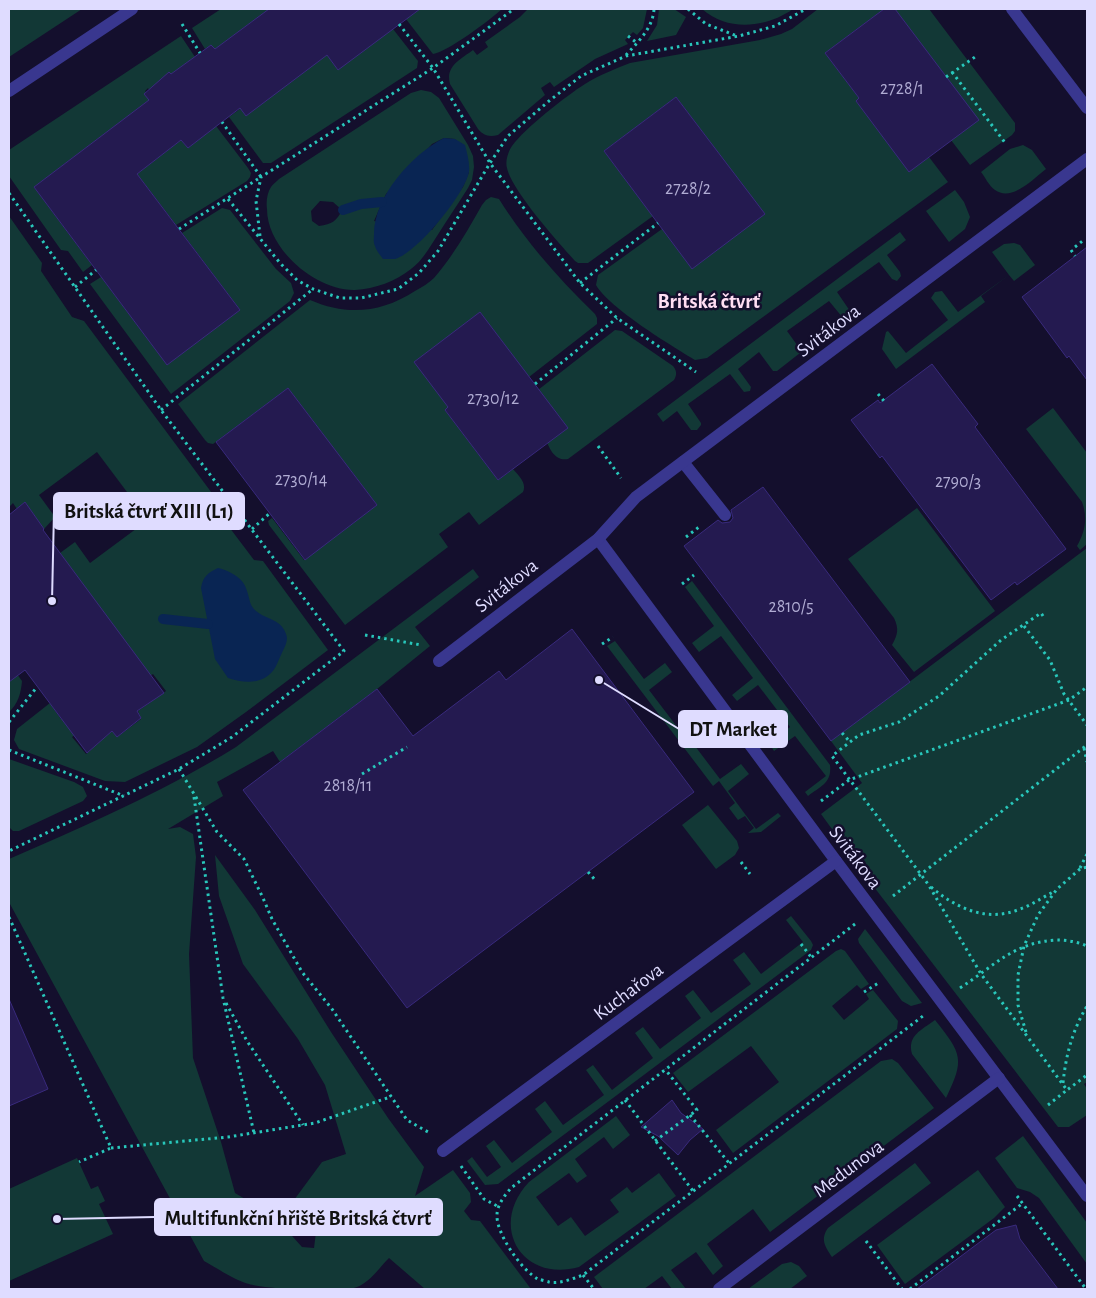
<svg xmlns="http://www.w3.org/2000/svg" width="1096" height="1298" font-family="'Alegreya Sans',sans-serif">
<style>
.green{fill:#123836;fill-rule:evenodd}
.water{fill:#092553}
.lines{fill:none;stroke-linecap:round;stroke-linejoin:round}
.stream{stroke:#092553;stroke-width:10}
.building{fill:#241a50;stroke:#392a7d}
.path{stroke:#28c7bb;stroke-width:3;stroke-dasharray:2.5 4;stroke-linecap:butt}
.lane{stroke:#39378f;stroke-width:12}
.street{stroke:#39378f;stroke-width:12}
.labels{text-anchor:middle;stroke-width:5;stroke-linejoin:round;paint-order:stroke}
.number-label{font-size:18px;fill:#b0acd3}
.street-label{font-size:20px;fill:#dfdcff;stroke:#140f2d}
.neighbourhood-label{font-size:21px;font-weight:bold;fill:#ffdef3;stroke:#140f2d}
.leader{fill:none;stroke:#dfdcff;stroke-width:2}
.callout-dot{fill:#dfdcff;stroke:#140f2d;stroke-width:2}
.callout{fill:#dfdcff;stroke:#dfdcff;stroke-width:2}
.callout-label{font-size:21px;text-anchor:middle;font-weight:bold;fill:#111}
</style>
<rect width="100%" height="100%" fill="#140f2d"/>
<g class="green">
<path d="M9,9H82L9,57Z"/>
<path d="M221,9H269L215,50L211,45L205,49L192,28Z"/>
<path d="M420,9H502C490,20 447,52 433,54L406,19Z"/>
<path d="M528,9H647L643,28L637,35L633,32L625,40L628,44L595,59L554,87L550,82L541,88L545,95L498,135C489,137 484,136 478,129L450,84C445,66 461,59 473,50L477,55L488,47L485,42L520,17Z"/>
<path d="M659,9H674L686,17L676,35L647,41L657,25Z"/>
<path d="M702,9H793C766,28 728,32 702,9Z"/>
<path d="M818,9H884L825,53L859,98L856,101L909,171L929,157L948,182L707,358L695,360C672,346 609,308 596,285L598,275L662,229L764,214L676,97L604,151L653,216L588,263H578L575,261C558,242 512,191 507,168C505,161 508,152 512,146C525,128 566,96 585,84C599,75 615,69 630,63L760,40L781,34L792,29Z"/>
<path d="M895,9H929L1015,123V131L1012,135L970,165L951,140L978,120Z"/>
<path d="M393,29L418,61L417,68L271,163H263L229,117L295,68Z"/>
<path d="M181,36L195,57L149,90L148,88L145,91L151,99L34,187L92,265L83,272L68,251L61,250L9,176V150Z"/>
<path d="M421,90L431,92L439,98L468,145L473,156L474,167L472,180L468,188C458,204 447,220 437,236C429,248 423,260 411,269C396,281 375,289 355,290C316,291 267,249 267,209C266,202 267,193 271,187C273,184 277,181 279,179L411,93ZM444,138L455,139L469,172L463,187L432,230L374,221L386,194L432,144ZM320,201L333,202L342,210C337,221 332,224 319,226L312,221L311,211Z"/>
<path d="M216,126L248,168L251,173L250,177L247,181L176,225L137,174L181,140L188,148Z"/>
<path d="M1023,145L1032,150L1046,169C1033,179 1012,202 995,190C989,186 985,177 981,172L1010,149Z"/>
<path d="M955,190L964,202L970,217L965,229L949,242L926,211Z"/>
<path d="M491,197L499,199C526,242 558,278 595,314L597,318V324L529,377L445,410L498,480L513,469C519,476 527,483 523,492L479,525L469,512L439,534L448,547L345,625L269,525L268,521L272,518L304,560L377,505L349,468L342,473L323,434L288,388L213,444L208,443L205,440L178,404L310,300C347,316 381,313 415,291C422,287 429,283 434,278C453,256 468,230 482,205L486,200Z"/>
<path d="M222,208L230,210L276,269L291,283L294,293L290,301L171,394L90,284L101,277L167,364L240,310L182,233Z"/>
<path d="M9,216L42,263L41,271L72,317L84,321L223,508L220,515L254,560L263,561L328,650L246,712L197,747L125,782L105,781L19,749L14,740L17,729L50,703L61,719L66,716L78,733L72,737L86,754L112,731L117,737L141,719L138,711L166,691L153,674L148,677L60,553L75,542L90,563L148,520L97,452L39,495L55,517L44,529L25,502L17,509L13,503L9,507Z"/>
<path d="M900,232L906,240L887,255L900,272L901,276L897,281L892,279L879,262L837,292L850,311L849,317L843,318L829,301L787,331L800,349V353L777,371H773L759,352L738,369L751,387L750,391L744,392L730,374L688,404L701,423V425L697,430H691L677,411L663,422L657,414Z"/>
<path d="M1014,243L1020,245L1035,265L1014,281L1009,275L981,296L985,302L896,369L882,349L886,332L888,331L906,353L948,320L931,298L935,292L942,291L958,312L1009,275L992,252L1004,244Z"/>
<path d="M615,330L622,331L673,366C677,371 677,375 674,380L568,459C542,464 541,407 538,390Z"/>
<path d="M1053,408L1087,453V544L1080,550L1077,546C1085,532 1088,518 1082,502L1026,429Z"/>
<path d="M917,508L995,611L914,672L892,645C898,634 899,629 894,618L848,559Z"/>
<path d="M1087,548V1082L1084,1084L1087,1089V1115L1069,1127H1058L874,887L821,814L862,783L831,741Z"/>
<path d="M473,569L479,577L415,627L430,646L377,689L280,762L273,751L217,782L223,796L168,829L180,827L193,834L196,857L189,954L193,1058L221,1142L235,1193L275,1217L302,1247L314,1248L316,1232L294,1200L322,1162L346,1154L325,1085L298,1039L243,964L219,896L215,855L255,910L331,1032L388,1118L424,1167L415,1196L453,1170L470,1193L471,1202L464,1211L471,1220L480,1221L531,1289H425L389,1258C379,1268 370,1282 357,1287C342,1293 265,1289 249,1284C234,1280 217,1268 204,1261L10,904L9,859C87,825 163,792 236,747Z"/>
<path d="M692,581L830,765C832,783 821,786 808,796L805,792L826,776L795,736L774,751L769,743L790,727L758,685L737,701L732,695L753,678L721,636L699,652L692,643L714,626L685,587Z"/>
<path d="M615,641L644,679L665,663L672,672L649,690L681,732L704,715L716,730L695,746L720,779L741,764L749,774L728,791L756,829L778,813L781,816L761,832L748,833L754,828L745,816L738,820L729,808L735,803L719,781L713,786L607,646Z"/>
<path d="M9,663L22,681C21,693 18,704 9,712Z"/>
<path d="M9,759L74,782L83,787L87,796L83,801L19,831H13L9,827Z"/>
<path d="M708,805L737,841L739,848L735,855L716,869L682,825Z"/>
<path d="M791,916L811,941L813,945L811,950L498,1184L485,1185L467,1161L472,1157L487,1177L501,1167L486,1146L494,1140L512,1163L552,1132L535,1109L545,1101L563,1125L604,1095L586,1070L593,1065L612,1090L653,1058L635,1033L643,1027L660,1049L701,1018L685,996L693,990L711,1013L751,984L733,960L744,952L761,974L803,942L786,920Z"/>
<path d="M865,929L922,1003L911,1006L902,1001L859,943L858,939Z"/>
<path d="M841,949L845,951L869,984L861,989L857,985L832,1006L844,1020L869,999L866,994L873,990L898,1021L897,1029L733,1153L716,1130L779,1082L751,1046L688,1092L673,1073L836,951Z"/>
<path d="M935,1020C962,1054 965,1059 946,1098L912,1054C907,1035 922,1030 935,1020Z"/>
<path d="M892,1059L898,1063L934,1108L770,1232L753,1209L707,1244L723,1266L713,1275L696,1252L671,1270L686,1289H672L662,1276L644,1289H603L594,1277L881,1061Z"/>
<path d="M616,1116L630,1135L613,1149L604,1137L575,1159L587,1176L577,1183L569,1173L536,1197L558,1226L571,1217L585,1236L619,1212L610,1200L627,1187L632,1193L659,1173L676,1196L579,1267C521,1283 488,1225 529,1182Z"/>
<path d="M1023,1136L1087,1223V1264L1039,1198L1030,1192L1017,1188L995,1158Z"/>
<path d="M77,1158L91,1189L98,1186L105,1201L99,1204L113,1234L9,1281V1189Z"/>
<path d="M915,1163L931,1183L832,1257C825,1247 820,1239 828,1228Z"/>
<path d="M978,1170L1005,1207L994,1218L905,1284L877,1245Z"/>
<path d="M791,1262L799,1266L807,1276L790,1289H748L782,1264Z"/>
</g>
<g class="water">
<path d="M444,138L455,139L465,145C467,153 470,163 469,172C465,194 417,253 395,259C391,259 386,259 383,259C380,255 376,250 375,246C373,242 374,238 374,234C374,197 412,154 444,138Z"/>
<path d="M218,568C230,571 244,578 247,591C250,599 249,605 256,611C267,620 281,619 286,634C289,641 284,648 281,655C278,661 276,668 272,672C260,685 243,683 228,678L215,659L201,588C203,576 208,573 218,568Z"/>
</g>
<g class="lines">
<g class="stream">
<path d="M343,210L361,204L382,202"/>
<path d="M163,619L208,624"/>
</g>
</g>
<g class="building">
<path d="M269,9H420L338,70L327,55L246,116L240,108L188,148L181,140L137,174L240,310L167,365L34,187L149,100L144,94L169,72L171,74L211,45L215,49Z"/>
<path d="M884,9H895L979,120L909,172L856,101L859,98L825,53Z"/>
<path d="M676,97L765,214L692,269L604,151Z"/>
<path d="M1087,247V380L1069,356L1067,358L1022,297Z"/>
<path d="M480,312L568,428L498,480L445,410L448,407L414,362Z"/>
<path d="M932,364L978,424L975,427L1066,549L1017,585L1015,582L991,600L882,456L880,458L851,420L878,400L880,403Z"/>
<path d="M288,388L377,505L305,560L216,442Z"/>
<path d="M763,487L910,682L831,741L684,546L718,520L722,523L730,522L733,518L731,510Z"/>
<path d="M25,502L44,529L43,530L164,693L137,711L141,718L117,737L112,731L87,753L25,670L9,682V515Z"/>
<path d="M572,629L694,792L407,1008L243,790L377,689L413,736L499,671L506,680Z"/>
<path d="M9,999L48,1089L9,1106Z"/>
<path d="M672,1100L681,1113L703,1129L690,1140L678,1155L658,1136L641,1127Z"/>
<path d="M1016,1225L1020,1239L1058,1289H917L996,1230Z"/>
</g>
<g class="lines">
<g class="path">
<path d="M688,9L706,24L737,36"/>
<path d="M182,24L200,53"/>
<path d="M399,24L433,68L490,163L580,283L617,318L696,372"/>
<path d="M628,36L637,43"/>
<path d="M626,55C638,42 653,28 654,9"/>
<path d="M952,72L1006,144"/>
<path d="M946,77L975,57"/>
<path d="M9,193L161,410L344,651L232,737L179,769L9,851"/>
<path d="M228,199L280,263L297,280L313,289L340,298H361L398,289L419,273L438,251L490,163L508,136L549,101L581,76L626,56L739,36L775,26L806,9"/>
<path d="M179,229L261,177L222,122"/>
<path d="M260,236L256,201L261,177L433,68L514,9"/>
<path d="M1075,247L1085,239"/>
<path d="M1071,250L1075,256"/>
<path d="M580,283L658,223"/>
<path d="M75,287L96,270"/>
<path d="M535,384L617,318"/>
<path d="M878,394L884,401"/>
<path d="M161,410L313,289"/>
<path d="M598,446L621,478"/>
<path d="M252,529L270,513"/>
<path d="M686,537L699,527"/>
<path d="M682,584L694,575"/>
<path d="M1043,616L1041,613L1001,640L939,696L899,722L859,735L832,756L928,884L981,974L1067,1090L1087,1075"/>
<path d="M1024,626L1050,660L1064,694L1087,725"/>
<path d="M365,635L421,645"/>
<path d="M602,644L613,637"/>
<path d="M9,722L37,687"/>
<path d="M842,733L850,742"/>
<path d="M1084,748L1087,762"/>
<path d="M9,750L124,796"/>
<path d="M179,769L217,832L244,859L263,898L272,919L302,972L332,1009L407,1120L428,1132"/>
<path d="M362,774L407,747"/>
<path d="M194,797L223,998L254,1133"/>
<path d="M821,801L849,780L1069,700L1087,687"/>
<path d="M741,862L750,874"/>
<path d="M1080,868L1087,854"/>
<path d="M588,872L596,881"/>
<path d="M931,887C956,908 987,923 1020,909C1032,905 1043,897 1055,891"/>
<path d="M893,896L1087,745"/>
<path d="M9,917L111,1148L79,1162"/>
<path d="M855,924L511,1188C505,1195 497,1205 497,1215C496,1233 521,1270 538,1279C541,1280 546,1281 549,1282C560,1284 572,1279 583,1275L923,1016"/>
<path d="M801,944L811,957"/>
<path d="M960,988C994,966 1014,942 1057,940C1066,940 1079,942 1087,946"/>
<path d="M864,992L880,982"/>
<path d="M226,1003L247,1041L303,1125"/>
<path d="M1026,1032L1018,1005V975L1024,946L1038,915L1057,889L1080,869L1087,867"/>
<path d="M1063,1083C1066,1055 1072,1031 1087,1006"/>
<path d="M625,1100L693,1191"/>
<path d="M1048,1105L1067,1090"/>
<path d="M690,1115L729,1163"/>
<path d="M655,1141L697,1110L665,1069"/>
<path d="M111,1148L228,1137L315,1123L390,1097"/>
<path d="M461,1166L484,1199L499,1207"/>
<path d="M1017,1196L1086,1289"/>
<path d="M866,1241L902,1289"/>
<path d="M583,1275L594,1289"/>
<path d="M910,1289L1023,1203"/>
</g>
<path class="lane" d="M683,462L725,515"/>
<g class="street">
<path d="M1012,9L1087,108"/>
<path d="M9,91L132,9"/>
<path d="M598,539L836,861L1087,1196"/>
<path d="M439,661L598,539L636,497L1087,159"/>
<path d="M443,1151L836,861"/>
<path d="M719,1289L999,1078"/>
</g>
</g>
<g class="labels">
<g class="number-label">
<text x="902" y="94">2728/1</text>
<text x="688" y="194">2728/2</text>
<text x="493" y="404">2730/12</text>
<text x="301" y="485">2730/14</text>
<text x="958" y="487">2790/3</text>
<text x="791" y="612">2810/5</text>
<text x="348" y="791">2818/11</text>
</g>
<g class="street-label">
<text transform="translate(828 330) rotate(-37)" y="7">Svitákova</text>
<text transform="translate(506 585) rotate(-38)" y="7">Svitákova</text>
<text transform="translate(856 857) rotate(53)" y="7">Svitákova</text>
<text transform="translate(628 991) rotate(-37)" y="7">Kuchařova</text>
<text transform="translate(848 1168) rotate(-37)" y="7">Medunova</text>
</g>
<g class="neighbourhood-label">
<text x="709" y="308">Britská čtvrť</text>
</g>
</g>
<path class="leader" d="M52 601L54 511M599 680L679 729M57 1219L155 1217"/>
<g class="callout-dot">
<circle cx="52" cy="601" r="5"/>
<circle cx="599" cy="680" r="5"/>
<circle cx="57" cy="1219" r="5"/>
</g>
<g class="callout">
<rect x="54" y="493" width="190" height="36" rx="5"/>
<rect x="679" y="711" width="108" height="36" rx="5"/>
<rect x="155" y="1199" width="287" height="36" rx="5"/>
</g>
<g class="callout-label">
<text x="149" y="518">Britská čtvrť XIII (L1)</text>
<text x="733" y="736">DT Market</text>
<text x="298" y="1225">Multifunkční hřiště Britská čtvrť</text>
</g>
<rect width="1096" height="1298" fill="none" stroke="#dfdcff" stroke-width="20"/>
</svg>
